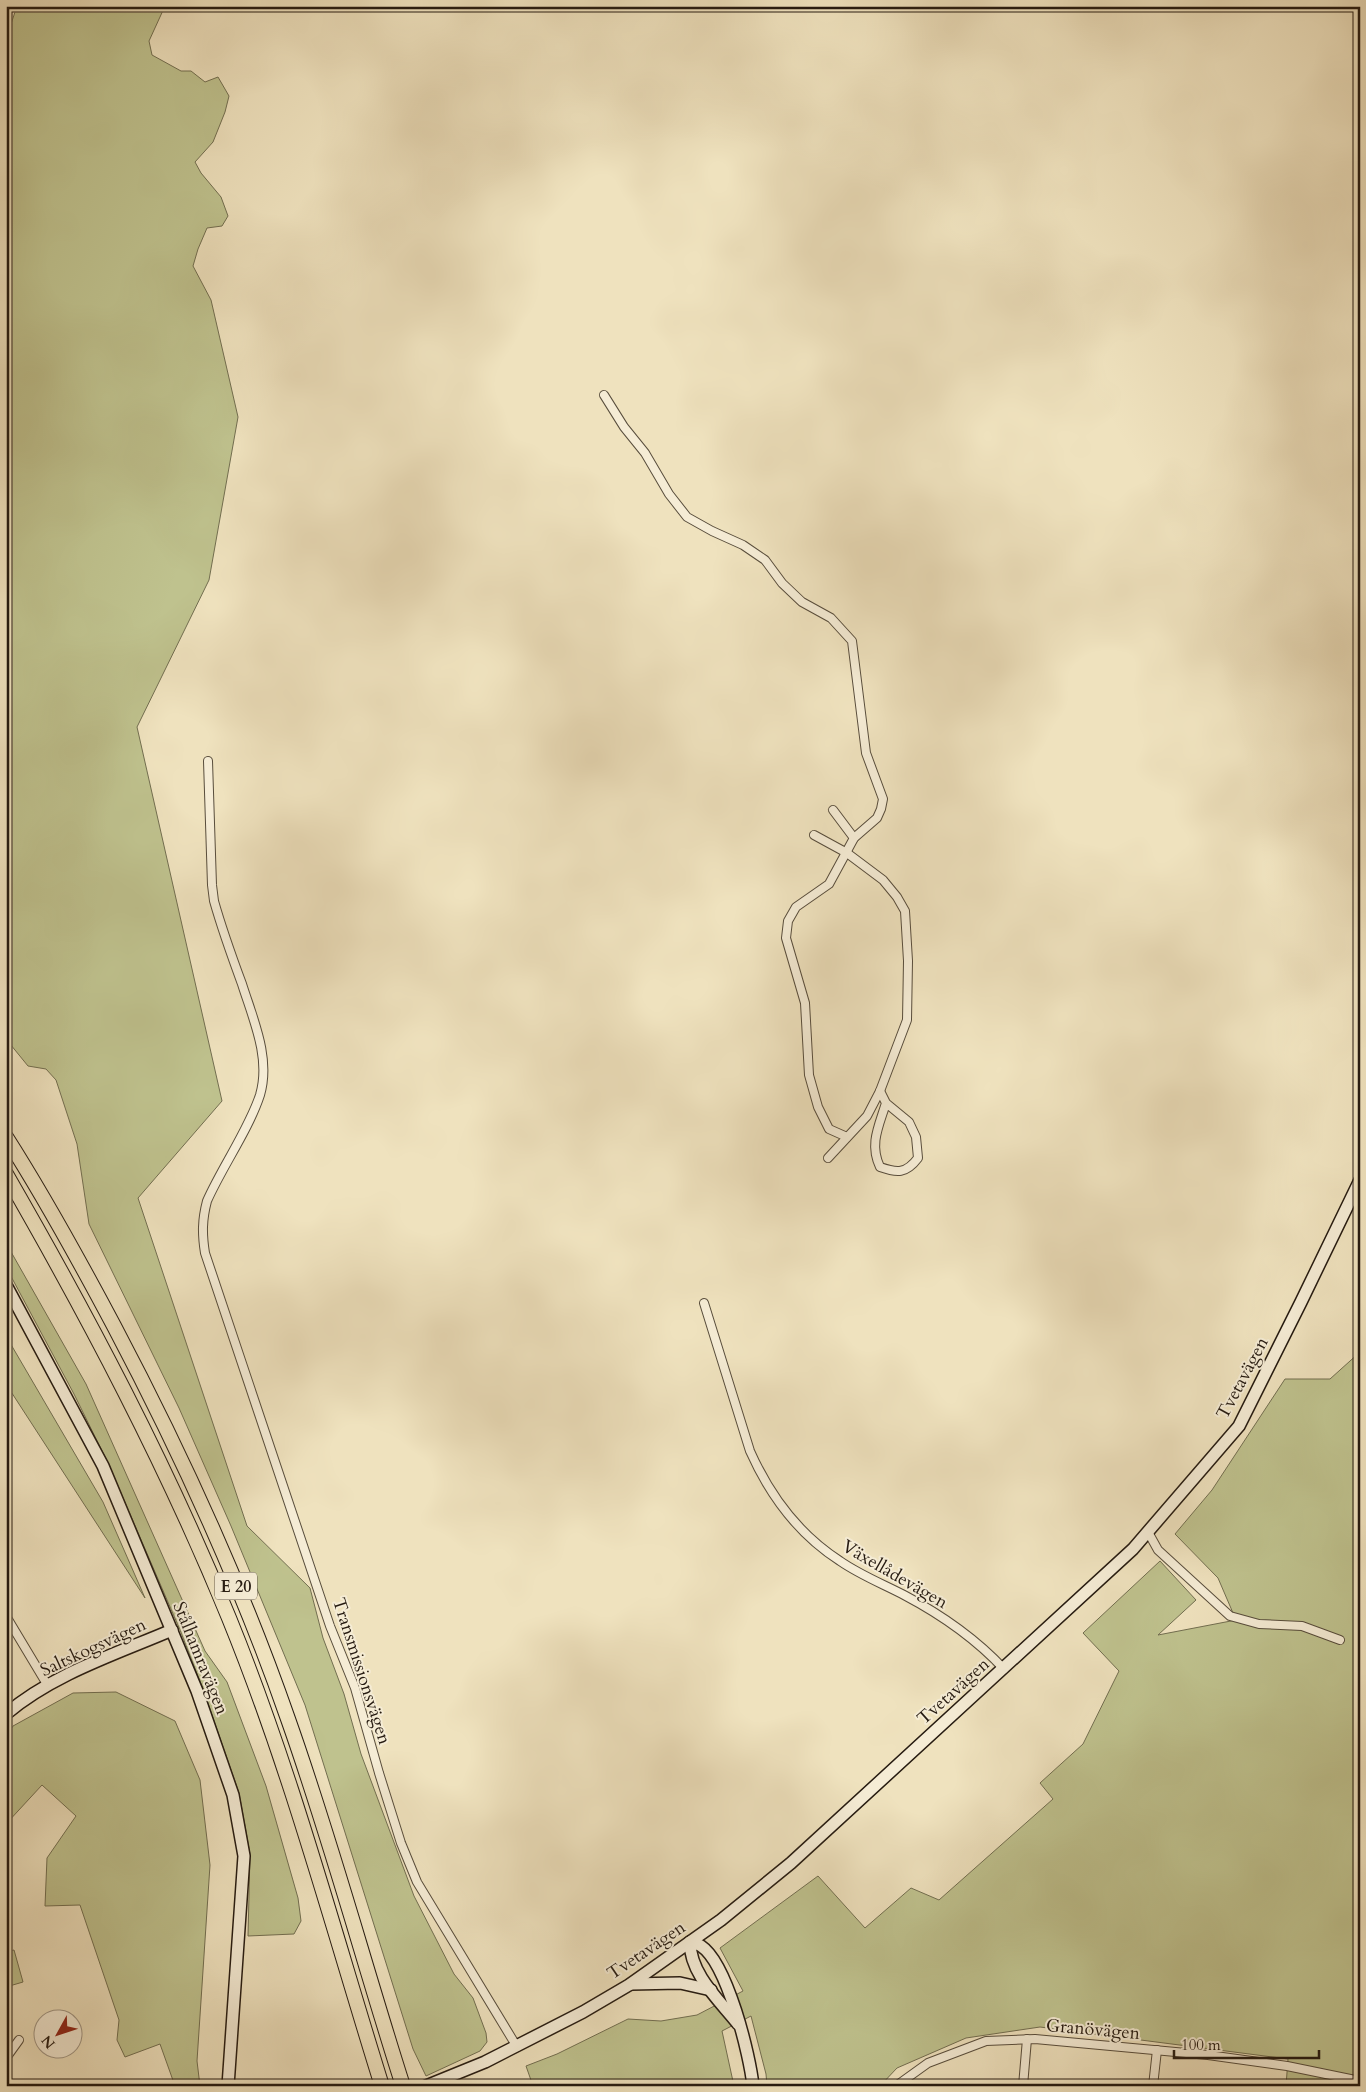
<svg xmlns="http://www.w3.org/2000/svg" width="1366" height="2092" font-family="Cardo,serif">
<style>
.green{fill:#bfc28e;stroke:#726e50}
.lines{fill:none;stroke-linecap:round;stroke-linejoin:round}
.street-casing{stroke:#584d3c;stroke-width:10}
.secondary-casing{stroke:#261b11;stroke-width:14}
.highway-casing{stroke:#261b11;stroke-width:16}
.street{stroke:#f5ecd5;stroke-width:8}
.secondary{stroke:#f5ecd5;stroke-width:11}
.highway{stroke:#efe2be;stroke-width:14}
.labels{text-anchor:middle;stroke-width:4;stroke-linejoin:round;paint-order:stroke}
.shield{fill:#f5ecd5;stroke:#645a4c;stroke-width:1}
.shield-label{font-size:16px;font-weight:bold;fill:#261b11}
.street-label{font-size:18px;fill:#261b11;stroke:#f5ecd5}
</style>
<rect width="100%" height="100%" fill="#efe2be"/>
<filter id="stains"><feTurbulence type="fractalNoise" baseFrequency=".004" numOctaves="4"/><feColorMatrix values="0 0 0 0 .2 0 0 0 0 .09 0 0 0 0 .02 0 0 0 .5 -.17"/></filter>
<radialGradient id="worn" r=".72"><stop offset=".6" stop-color="#630" stop-opacity="0"/><stop offset="1" stop-color="#630" stop-opacity=".3"/></radialGradient>
<g class="green">
<path d="M17,6H165L149,41L152,55L181,71H191L205,82L218,77L229,96L225,112L213,142L195,162L201,173L221,197L228,216L222,226L207,228L198,249L193,266L211,300L238,417L209,580L137,727L222,1101L138,1198L247,1526L310,1588L323,1638L344,1694L361,1754L414,1896L454,1974L473,1998L486,2033L487,2042L480,2051L426,2076L413,2049L305,1705L231,1526L179,1408L89,1224L77,1144L56,1080L46,1069L28,1066L6,1039V39Z"/>
<path d="M6,1243L86,1384L205,1651L227,1682L266,1786L298,1898L301,1921L294,1934L248,1936L250,1854L239,1793L203,1689L180,1630L108,1463L74,1394L6,1267Z"/>
<path d="M6,1336L103,1502L145,1598L6,1384Z"/>
<path d="M1360,1352V2086H1286L1288,2059L1040,2027L966,2038L897,2068L880,2086H767L766,2074L751,2016L722,2031L734,2086H533L526,2066L557,2054L628,2019L661,2021L697,2015L743,1991L720,1948L818,1876L865,1928L911,1888L939,1900L1053,1799L1040,1783L1083,1744L1119,1671L1083,1633L1160,1561L1196,1600L1158,1635L1236,1620L1218,1578L1175,1534L1212,1490L1285,1379H1330Z"/>
<path d="M116,1692L175,1721L200,1780L210,1865L197,2061L200,2086H175L160,2044L125,2057L117,2040L119,2020L80,1905L45,1906L47,1858L76,1816L42,1785L6,1824V1737L13,1726L73,1693Z"/>
<path d="M14,1950L23,1982L6,1987V1952Z"/>
</g>
<g class="lines">
<g class="street-casing">
<g id="street">
<path d="M604,395L624,427L645,453L669,494L687,517L712,531L743,545L765,560L782,583L802,602L831,618L852,641L866,753L883,799L881,809L877,818L854,838L829,884L796,907L788,921L786,938L805,1003L809,1075L818,1107L829,1129L847,1137"/>
<path d="M208,761L212,885L214,901C222,929 232,957 242,984C253,1019 271,1058 260,1095C249,1129 222,1167 207,1201C202,1220 202,1234 205,1253L330,1626L355,1688L379,1773L401,1843L417,1882L517,2047"/>
<path d="M833,810L854,838"/>
<path d="M814,835L847,853L883,880L897,897L905,911L908,961L907,1020L880,1091L867,1116L828,1158"/>
<path d="M880,1091L886,1103L909,1122L916,1137L918,1158C906,1174 897,1173 880,1167C869,1144 879,1126 886,1103"/>
<path d="M704,1303L750,1451C770,1496 798,1534 840,1561C860,1575 883,1584 904,1595C942,1615 975,1638 1004,1669"/>
<path d="M1148,1532L1158,1550L1230,1616L1259,1624L1302,1626L1340,1640"/>
<path d="M6,1616L48,1686"/>
<path d="M6,2058L19,2040"/>
<path d="M896,2086L928,2063L986,2041L1035,2039L1208,2055L1287,2066L1360,2081"/>
<path d="M1023,2086L1027,2039"/>
<path d="M1153,2086L1157,2050"/>
</g>
</g>
<g class="secondary-casing">
<g id="secondary">
<path d="M6,1285L103,1466L197,1691L233,1795L244,1856L228,2086"/>
<path d="M6,1714C53,1674 116,1654 172,1630"/>
<path d="M690,1942C693,1943 698,1944 701,1946C727,1963 750,2055 753,2086"/>
<path d="M690,1942C690,1974 719,2000 738,2024"/>
<path d="M631,1984L680,1983L711,1990"/>
<path d="M426,2086L485,2062L583,2012L629,1985L721,1920L791,1863L1133,1549L1239,1426L1301,1302L1360,1180"/>
</g>
</g>
<g class="highway-casing">
<g id="highway">
<path d="M6,1137C45,1198 80,1262 114,1326C181,1453 241,1584 288,1719C331,1840 364,1964 403,2086"/>
<path d="M6,1174C89,1318 166,1464 229,1618C291,1770 333,1929 382,2086"/>
</g>
</g>
<use href="#street" class="street"/>
<use href="#secondary" class="secondary"/>
<use href="#highway" class="highway"/>
</g>
<g class="labels">
<rect class="shield" x="215" y="1572.5" width="42" height="27" rx="4"/>
<g class="shield-label">
<text x="236" y="1592">E 20</text>
</g>
<g class="street-label">
<text transform="translate(1242 1378) rotate(-62)" y="6">Tvetavägen</text>
<text transform="translate(895 1574) rotate(30)" y="6">Växellådevägen</text>
<text transform="translate(93 1647) rotate(-25)" y="6">Saltskogsvägen</text>
<text transform="translate(201 1658) rotate(68)" y="6">Stålhamravägen</text>
<text transform="translate(362 1671) rotate(72)" y="6">Transmissionsvägen</text>
<text transform="translate(953 1691) rotate(-42)" y="6">Tvetavägen</text>
<text transform="translate(646 1950) rotate(-34)" y="6">Tvetavägen</text>
<text transform="translate(1093 2029) rotate(5)" y="6">Granövägen</text>
</g>
</g>
<rect width="1366" height="2092" fill="none" stroke="#efe2be" stroke-width="25"/>
<rect x="8" y="8" width="1351" height="2077" fill="none" stroke="#261b11" stroke-width="2.5"/>
<rect x="12" y="12" width="1341" height="2067" fill="none" stroke="#261b11"/>
<g transform="translate(58 2034) rotate(230)"><circle r="24" fill="#f5ecd5" stroke="#a29887"/>
<path d="M0-4L9 19L0 12L-9 19Z" fill="#8f2418"/>
<text y="-8" font-size="14" font-weight="bold" text-anchor="middle" fill="#261b11">N</text>
</g>
<path d="M1174 2050v8h145v-8" fill="none" stroke="#261b11" stroke-width="2.5"/>
<text x="1181" y="2050" font-size="15" fill="#261b11" stroke="#f5ecd5" stroke-width="4" paint-order="stroke">100 m</text>
<rect width="100%" height="100%" filter="url(#stains)"/>
<rect width="100%" height="100%" fill="url(#worn)"/>
</svg>
